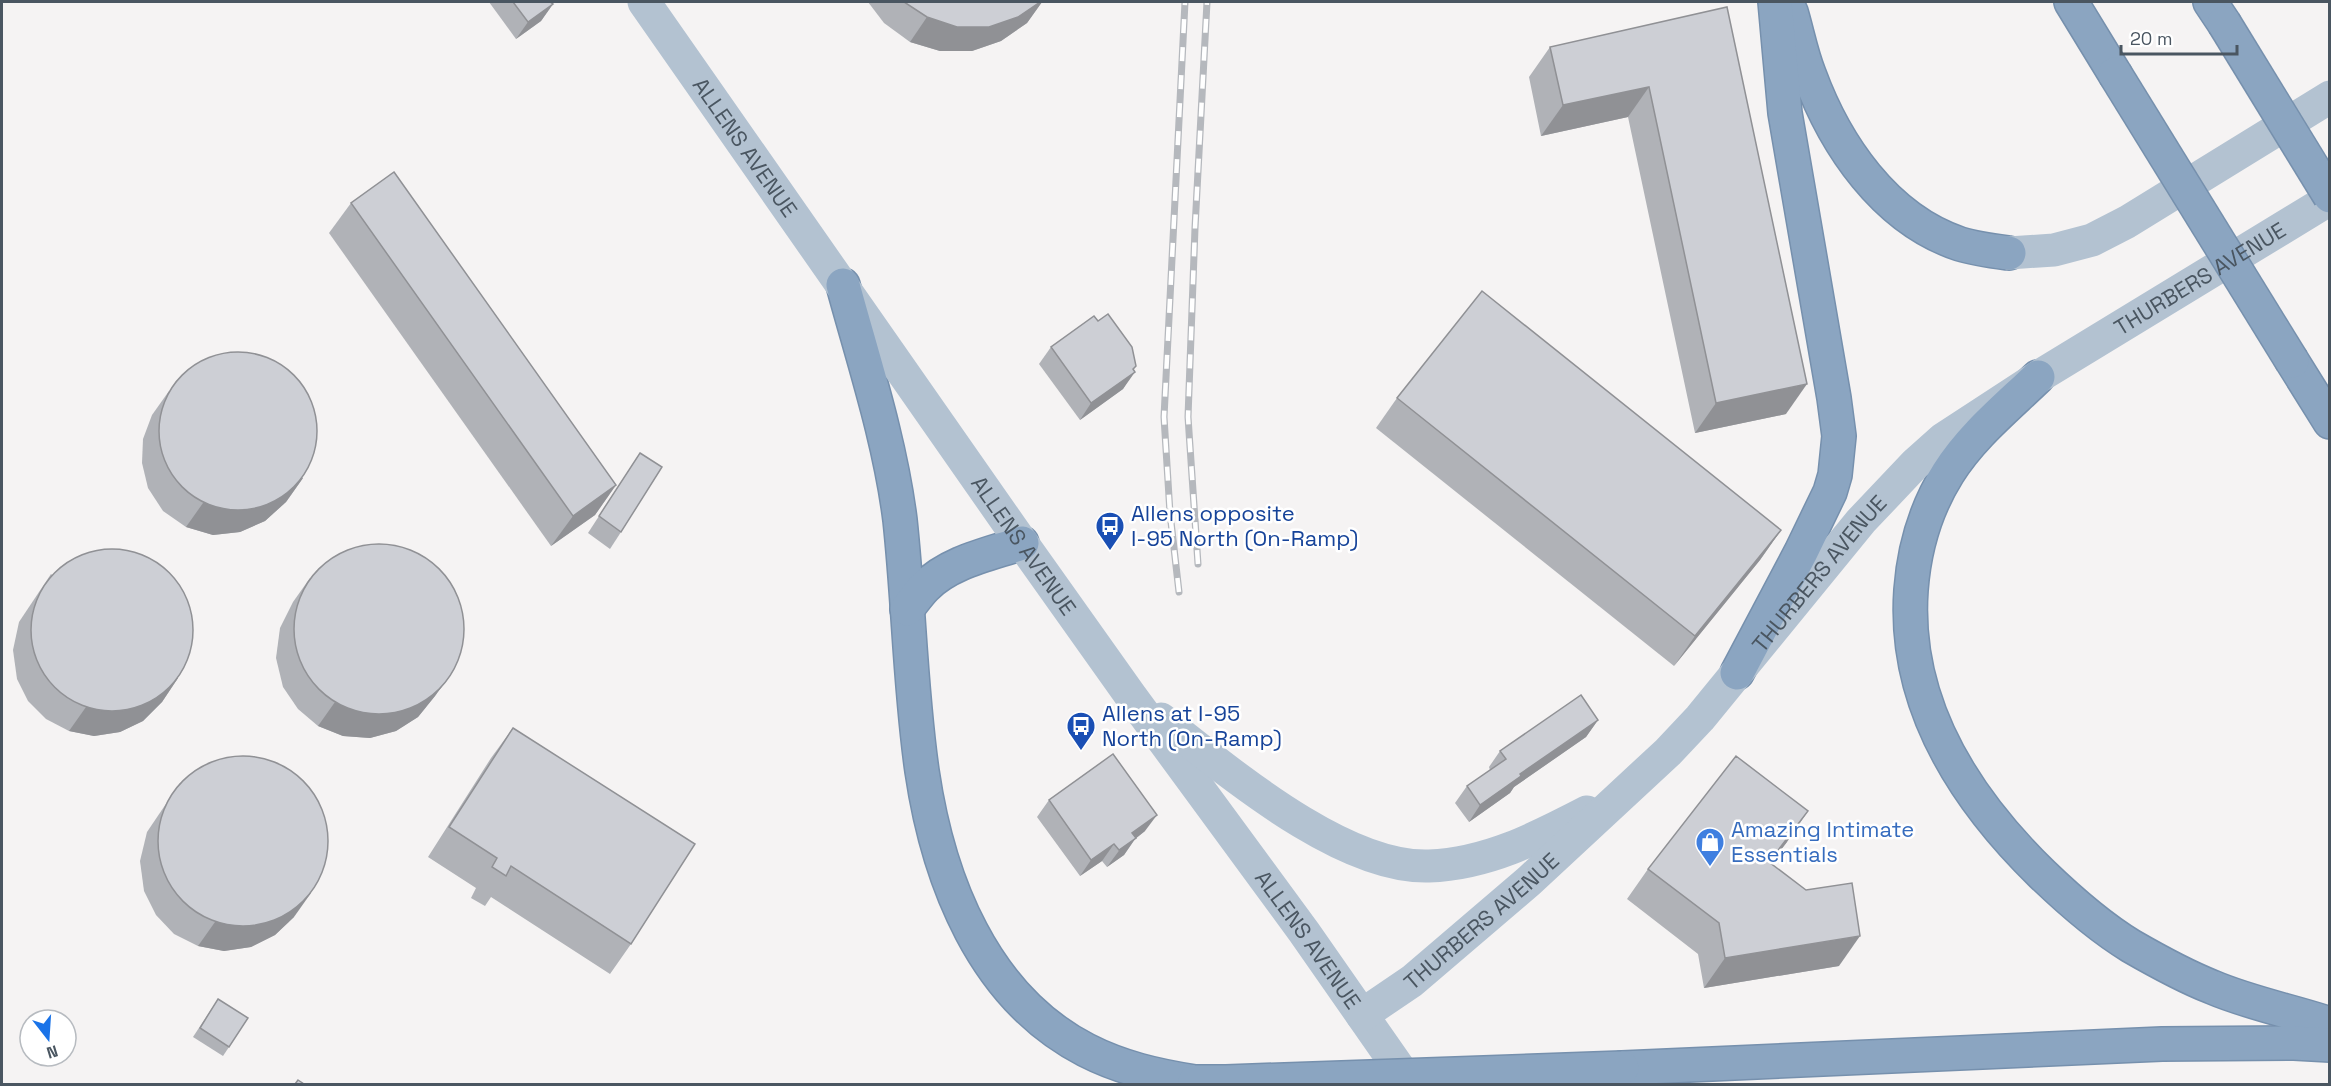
<svg xmlns="http://www.w3.org/2000/svg" width="2331" height="1086" font-family="'Space Grotesk',sans-serif">
<style>
.lines{fill:none;stroke-linecap:round;stroke-linejoin:round}
.highway-casing{stroke:#7690ad;stroke-width:36}
.major{stroke:#b3c2d1;stroke-width:33}
.highway{stroke:#8ba5c1;stroke-width:33}
.rail-casing{stroke:#b5b8bd;stroke-width:7}
.rail{stroke:#fff;stroke-width:4.5;stroke-dasharray:14;stroke-linecap:butt}
.highway-bridge-casing{stroke:#7690ad;stroke-width:36;stroke-linecap:butt}
.highway-bridge{stroke:#8ba5c1;stroke-width:33}
.wall{fill:#b0b2b7}
.shaded-wall{fill:#909195}
.building{fill:#cdcfd5;stroke:#909195;stroke-width:1.5}
.labels{text-anchor:middle;stroke-width:5;stroke-linejoin:round;paint-order:stroke}
.street-label{font-size:22px;fill:#4a5661;stroke:#fff}
.transit-label{font-size:22px;fill:#164399;stroke:#fff;text-anchor:start}
.shop-label{font-size:22px;fill:#366cbe;stroke:#fff;text-anchor:start}
</style>
<rect width="100%" height="100%" fill="#f5f3f3"/>
<g class="lines">
<g class="highway-casing">
<g id="highway">
<path d="M2071,2L2115,74"/>
<path d="M2210,2L2224,23"/>
<path d="M1791,12C1797,32 1801,54 1809,74C1835,145 1885,219 1960,244C1976,249 1993,251 2009,253"/>
<path d="M843,285C864,362 890,440 900,520C909,603 910,688 922,771C938,880 983,997 1086,1050C1121,1068 1157,1076 1195,1082"/>
<path d="M2292,361L2330,422"/>
<path d="M2038,377C2007,407 1971,436 1948,473C1926,508 1914,549 1911,590C1903,702 1964,798 2042,874C2069,900 2098,926 2131,946C2157,961 2184,976 2212,987C2249,1003 2291,1011 2330,1024"/>
<path d="M907,609C913,602 918,594 925,587C949,562 990,554 1022,543"/>
<path d="M1737,673L1801,552L1830,492L1835,475L1839,436L1834,398L1785,113L1775,2"/>
<path d="M1622,1068L2162,1044L2294,1043L2330,1045"/>
</g>
</g>
<g class="major">
<path id="s1" d="M644,2L1022,543L1130,695L1304,932L1410,1084"/>
<path d="M2009,253L2054,250L2092,240L2127,222L2330,97"/>
<path d="M1161,719C1228,771 1342,869 1429,866C1487,864 1537,838 1587,812"/>
<path id="s2" d="M1362,1015L1412,981L1529,881L1668,752L1700,718L1861,521L1915,464L1943,439L2038,377L2330,199"/>
</g>
<use href="#highway" class="highway"/>
<g class="rail-casing">
<g id="rail">
<path d="M1198,564L1188,417L1195,228L1207,2"/>
<path d="M1179,592L1170,513L1164,417L1185,2"/>
</g>
</g>
<use href="#rail" class="rail"/>
<g class="highway-bridge-casing">
<g id="highway-bridge">
<path d="M2224,23L2330,196"/>
<path d="M2115,74L2292,361"/>
<path d="M1195,1082H1226L1622,1068"/>
</g>
</g>
<use href="#highway-bridge" class="highway-bridge"/>
</g>
<g class="wall">
<path d="M489,2H551L553,4L541,21L516,39Z"/>
<path d="M868,2H1042L1027,23L1001,41L972,51H940L910,42L884,23Z"/>
<path d="M1727,7L1786,414L1695,433L1628,117L1541,136L1529,77L1550,47Z"/>
<path d="M351,203L616,485L595,515L551,546L329,233Z"/>
<path d="M1051,347L1134,370L1123,389L1080,420L1039,364Z"/>
<path d="M169,391L303,478L286,502L265,521L240,532L213,535L186,527L163,511L148,488L142,463L143,439L152,415Z"/>
<path d="M1397,398L1781,530L1760,560L1674,666L1376,428Z"/>
<path d="M640,453L621,532L610,549L588,533Z"/>
<path d="M51,574L178,678L162,702L143,721L120,732L94,736L69,731L46,719L28,701L17,679L13,650L19,622Z"/>
<path d="M310,578L452,672L435,696L418,717L396,731L370,738L343,736L318,726L298,709L283,687L276,658L280,628L293,602Z"/>
<path d="M1598,720L1586,737L1514,787L1510,793L1469,822L1455,803L1467,786L1490,770L1489,767L1500,751Z"/>
<path d="M513,728L631,944L610,974L491,897L485,906L471,898L476,888L428,857L491,758Z"/>
<path d="M180,783L294,917L275,935L251,947L224,951L198,946L174,934L156,915L144,891L140,861L147,832Z"/>
<path d="M1049,800L1145,831L1135,839L1124,855L1107,867L1102,861L1080,876L1037,817Z"/>
<path d="M1787,842L1771,863L1839,966L1704,988L1698,954L1627,899L1648,869Z"/>
<path d="M212,1008L229,1047L223,1056L193,1037Z"/>
</g>
<g class="shaded-wall">
<path d="M1042,2L1027,23L1001,41L972,51H940L910,42L927,17Z"/>
<path d="M553,4L541,21L516,39L528,22Z"/>
<path d="M1649,87L1628,117L1541,136L1563,105Z"/>
<path d="M1136,366L1129,376L1135,372L1123,389L1080,420L1091,403Z"/>
<path d="M1807,384L1786,414L1695,433L1716,403Z"/>
<path d="M303,478L286,502L265,521L240,532L213,535L186,527L203,503Z"/>
<path d="M616,485L595,515L551,546L573,516Z"/>
<path d="M1781,530L1760,560L1674,666L1695,636Z"/>
<path d="M452,672L435,696L418,717L396,731L370,738L343,736L318,726L335,702Z"/>
<path d="M178,678L162,702L143,721L120,732L94,736L69,731L86,707Z"/>
<path d="M1598,720L1586,737L1514,787L1510,793L1469,822L1480,805L1520,774Z"/>
<path d="M1808,811L1787,842L1748,892L1769,862Z"/>
<path d="M1157,815L1145,831L1135,839L1124,855L1107,867L1132,833Z"/>
<path d="M1114,844L1102,861L1080,876L1091,860Z"/>
<path d="M311,893L294,917L275,935L251,947L224,951L198,946L215,922Z"/>
<path d="M1860,936L1839,966L1704,988L1725,958Z"/>
</g>
<g class="building">
<path d="M513,2H550L553,4L528,22Z"/>
<path d="M904,2H1040L1018,17L989,27H957L927,17Z"/>
<path d="M1727,7L1807,384L1716,403L1649,87L1563,105L1550,47Z"/>
<path d="M394,172L616,485L573,516L351,203Z"/>
<path d="M1482,291L1781,530L1695,636L1397,398Z"/>
<path d="M1108,314L1132,347L1136,366L1133,369L1135,372L1091,403L1051,347L1094,316L1098,321Z"/>
<circle cx="238" cy="431" r="79"/>
<path d="M640,453L662,467L621,532L599,516Z"/>
<circle cx="379" cy="629" r="85"/>
<circle cx="112" cy="630" r="81"/>
<path d="M1581,695L1598,720L1520,774L1521,776L1480,805L1467,786L1506,759L1500,751Z"/>
<path d="M513,728L695,844L631,944L511,866L506,876L492,867L497,858L449,827Z"/>
<path d="M1113,754L1157,815L1132,833L1136,838L1119,850L1114,844L1091,860L1049,800Z"/>
<path d="M1736,756L1808,811L1769,862L1806,890L1852,883L1860,936L1725,958L1719,923L1648,869Z"/>
<circle cx="243" cy="841" r="85"/>
<path d="M218,999L248,1018L229,1047L200,1028Z"/>
<path d="M298,1080L304,1084H295Z"/>
</g>
<defs>
<g id="bus-pin" transform="scale(1.5)"><path d="M0 17L-7.5 6A9.5 9.5 0 1 1 7.5 6Z" fill="#1a4fb4" stroke="#fff"/><path d="M-5-6H5V4H4V6H2V4H-2V6H-4V4H-5ZM-3.5-4V0h7V-4ZM-3.5 1.2v1.5H-2V1.2ZM2 1.2v1.5H3.5V1.2Z" fill="#fff"/></g>
<g id="shop-pin" transform="scale(1.5)"><path d="M0 17L-7.5 6A9.5 9.5 0 1 1 7.5 6Z" fill="#3f7fe0" stroke="#fff"/><path d="M-5-2.5h2.3a2.7 3.5 0 0 1 5.4 0H5L5.5 6h-11ZM-1.5-2.5h3a1.5 2.3 0 0 0-3 0Z" fill="#fff"/></g>
</defs>
<g fill-rule="evenodd">
<use href="#bus-pin" x="1110" y="526"/>
<use href="#bus-pin" x="1081" y="726"/>
<use href="#shop-pin" x="1710" y="842"/>
</g>
<g class="labels">
<g class="street-label">
<text dy="8" stroke="none"><textPath href="#s1" startOffset="177">ALLENS AVENUE</textPath></text>
<text dy="8" stroke="none"><textPath href="#s2" startOffset="1124">THURBERS AVENUE</textPath></text>
<text dy="8" stroke="none"><textPath href="#s1" startOffset="663">ALLENS AVENUE</textPath></text>
<text dy="8" stroke="none"><textPath href="#s2" startOffset="638">THURBERS AVENUE</textPath></text>
<text dy="8" stroke="none"><textPath href="#s2" startOffset="152">THURBERS AVENUE</textPath></text>
<text dy="8" stroke="none"><textPath href="#s1" startOffset="1149">ALLENS AVENUE</textPath></text>
</g>
<g class="transit-label">
<text x="1131" y="521">Allens opposite<tspan x="1131" dy="25">I-95 North (On-Ramp)</tspan></text>
<text x="1102" y="721">Allens at I-95<tspan x="1102" dy="25">North (On-Ramp)</tspan></text>
</g>
<g class="shop-label">
<text x="1731" y="837">Amazing Intimate<tspan x="1731" dy="25">Essentials</tspan></text>
</g>
</g>
<rect width="2331" height="1086" fill="none" stroke="#4a5661" stroke-width="6"/>
<g transform="translate(48 1038) rotate(163)"><circle r="28" fill="#ffffff" stroke="#b7bbc0" stroke-width="1.5"/>
<path d="M0-4.5L10 22L0 15L-10 22Z" fill="#1a73e8"/>
<text y="-9" font-size="16" font-weight="bold" text-anchor="middle" fill="#4a5661">N</text>
</g>
<path d="M2121 45v9h116v-9" fill="none" stroke="#4a5661" stroke-width="3"/>
<text x="2130" y="45" font-size="18" fill="#4a5661" stroke="#ffffff" stroke-width="4.5" paint-order="stroke">20 m</text>
</svg>
